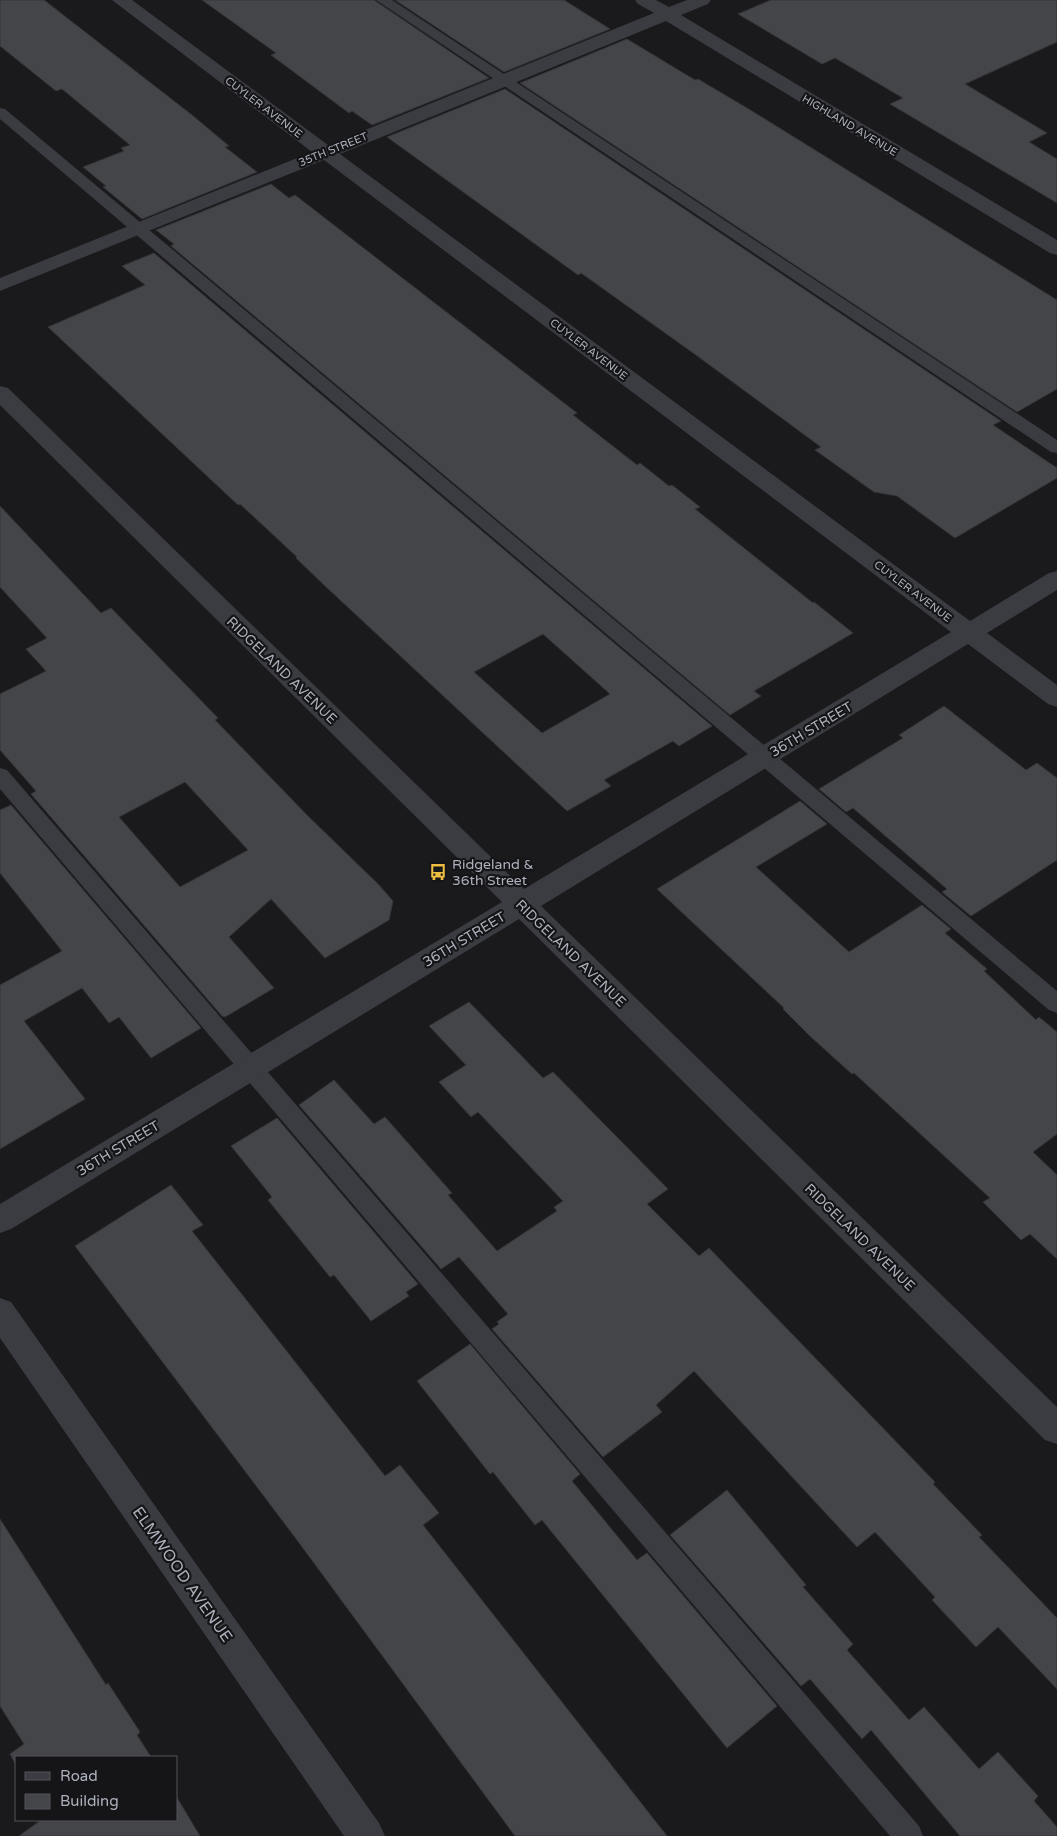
<svg xmlns="http://www.w3.org/2000/svg" width="1057" height="1836" font-family="'Varela Round',sans-serif">
<style>
.building{fill:#444549;stroke:#353438;fill-rule:evenodd}
.lines{fill:none;stroke-linecap:round;stroke-linejoin:round}
.service{fill:#3b3c41;fill-rule:evenodd}
.minor{fill:#3b3c41;fill-rule:evenodd}
.labels{text-anchor:middle;stroke-width:4.5;stroke-linejoin:round;paint-order:stroke}
.far-street-label{font-size:11px;fill:#adb1bc;stroke:#151518}
.street-label{font-size:14px;fill:#adb1bc;stroke:#151518}
.poi-label{font-size:14px;fill:#adb1bc;stroke:#151518;text-anchor:start}
.near-street-label{font-size:16px;fill:#adb1bc;stroke:#151518}
</style>
<rect width="100%" height="100%" fill="#1a1a1c"/>
<g class="building">
<path d="M0,0H44L192,115L229,146L225,147L257,172L142,219L103,187L106,186L83,167L124,151L121,148L130,145L62,89L56,91L0,46Z"/>
<path d="M202,0H374L489,78L372,125L352,111L349,113L314,87L271,55L276,53Z"/>
<path d="M395,0H564L610,29L504,72Z"/>
<path d="M771,0H1057V42L965,84L1047,133L1029,142L1057,159V203L890,104L903,98L835,58L822,64L738,14Z"/>
<path d="M627,39L695,80L698,79L752,111L1057,300V389L1017,412L520,83Z"/>
<path d="M505,89L1001,421L993,425L1057,468V478L955,538L897,496L874,492L815,450L821,447L696,355L581,273L578,275L387,137Z"/>
<path d="M271,184L289,198L295,195L577,413L573,415L637,465L640,463L669,486L672,485L700,507L695,509L813,603L814,602L853,633L754,691L761,696L730,715L171,246L174,244L156,230Z"/>
<path d="M154,253L712,726L679,746L673,741L604,780L611,786L567,811L324,585L296,558L297,557L240,504L238,505L48,327L145,285L122,266ZM543,634L610,694L542,733L474,672Z"/>
<path d="M0,506L101,613L111,608L218,718L215,720L308,816L379,885L393,901L389,920L325,958L271,899L229,937L274,988L225,1017L222,1016L31,794L36,791L0,750V694L46,671L26,649L47,638L0,587ZM185,782L248,850L180,887L119,817Z"/>
<path d="M944,706L1026,770L1037,763L1057,778V860L971,916L942,892L947,889L853,808L846,812L819,789L903,738L899,735Z"/>
<path d="M800,801L827,824L756,867L849,952L922,905L951,929L945,933L987,969L984,971L1036,1020L1039,1017L1057,1032V1134L1033,1152L1057,1175V1259L1030,1234L1021,1240L983,1202L990,1198L854,1073L852,1074L811,1037L783,1009L784,1008L657,889Z"/>
<path d="M11,805L201,1028L151,1058L119,1017L109,1023L82,988L24,1021L85,1099L0,1149V985L62,951L0,873V810Z"/>
<path d="M469,1002L543,1078L553,1072L668,1189L647,1204L699,1256L709,1248L935,1482L933,1484L982,1535L979,1537L1057,1618V1689L998,1627L976,1647L932,1600L935,1597L875,1532L857,1547L694,1371L656,1405L662,1412L603,1457L492,1329L499,1324L497,1322L508,1314L459,1257L441,1269L299,1105L334,1080L374,1124L385,1117L452,1193L448,1195L497,1251L557,1211L554,1207L563,1201L478,1112L471,1117L439,1082L466,1065L429,1026Z"/>
<path d="M277,1118L418,1284L406,1292L409,1296L371,1321L334,1275L330,1277L268,1200L272,1197L231,1146Z"/>
<path d="M171,1185L203,1225L192,1231L385,1476L400,1465L439,1513L423,1525L667,1836H515L297,1540L75,1246Z"/>
<path d="M470,1344L580,1474L572,1481L637,1560L647,1553L777,1706L727,1748L542,1520L535,1525L493,1472L490,1474L417,1381Z"/>
<path d="M727,1490L806,1585L803,1587L853,1644L847,1650L909,1720L924,1707L979,1769L998,1752L1038,1796L1034,1801L1057,1827V1836H960L871,1730L862,1739L810,1679L801,1686L670,1535Z"/>
<path d="M0,1519L106,1685L108,1683L140,1732L137,1735L151,1757H16V1765L10,1754L24,1744L0,1706Z"/>
<path d="M176,1796L200,1836H19L41,1820H176Z"/>
</g>
<g class="lines">
<g class="service">
<path d="M376,0H392L1057,440V453L1051,452Z"/>
<path d="M0,108L5,109L1057,991V1013L1049,1010L0,119Z"/>
<path d="M0,768L7,770L919,1826L923,1836H890L0,789Z"/>
</g>
<g class="minor">
<path d="M112,0H132L328,145L654,13L638,4L635,0H656L669,7L687,0H711L708,4L681,15L1057,240V255L1050,253L666,21L340,154L970,621L1049,573L1057,571V590L987,633L1057,685V707L1048,704L968,644L541,906L1057,1407V1444L1045,1440L519,919L11,1229L0,1233V1204L502,902L0,405V386L8,388L524,889L951,632L324,160L0,291V278L312,152Z"/>
<path d="M0,1298L11,1302L379,1823L385,1836H344L0,1338Z"/>
</g>
</g>
<defs>
<g id="bus-bare" transform="scale(1.35)"><path d="M-5-6H5V4H4V6H2V4H-2V6H-4V4H-5ZM-3.5-4V0h7V-4ZM-3.5 1.2v1.5H-2V1.2ZM2 1.2v1.5H3.5V1.2Z" fill="#eebd41" stroke="#151518" stroke-width="2.5" paint-order="stroke"/></g>
</defs>
<g fill-rule="evenodd">
<use href="#bus-bare" x="438" y="872"/>
</g>
<g class="labels">
<g class="far-street-label">
<text transform="translate(264 107) rotate(37)" y="4">CUYLER AVENUE</text>
<text transform="translate(850 125) rotate(31)" y="4">HIGHLAND AVENUE</text>
<text transform="translate(333 149) rotate(-22)" y="4">35TH STREET</text>
<text transform="translate(589 349) rotate(37)" y="4">CUYLER AVENUE</text>
<text transform="translate(913 591) rotate(37)" y="4">CUYLER AVENUE</text>
</g>
<g class="street-label">
<text transform="translate(282 670) rotate(44)" y="5">RIDGELAND AVENUE</text>
<text transform="translate(811 729) rotate(-31)" y="5">36TH STREET</text>
<text transform="translate(464 939) rotate(-31)" y="5">36TH STREET</text>
<text transform="translate(571 953) rotate(44)" y="5">RIDGELAND AVENUE</text>
<text transform="translate(118 1148) rotate(-31)" y="5">36TH STREET</text>
<text transform="translate(860 1237) rotate(44)" y="5">RIDGELAND AVENUE</text>
</g>
<g class="poi-label">
<text x="452" y="869">Ridgeland &amp;<tspan x="452" dy="16">36th Street</tspan></text>
</g>
<g class="near-street-label">
<text transform="translate(183 1574) rotate(55)" y="6">ELMWOOD AVENUE</text>
</g>
</g>
<rect x="15" y="1756" width="162" height="65" fill="#151518" stroke="#52535a"/>
<rect x="25" y="1772" width="25" height="8" fill="#3b3c41" stroke="#52535a"/>
<text x="60" y="1781" font-size="15" fill="#adb1bc">Road</text>
<rect x="25" y="1794" width="25" height="15" fill="#444549" stroke="#52535a"/>
<text x="60" y="1806" font-size="15" fill="#adb1bc">Building</text>
</svg>
